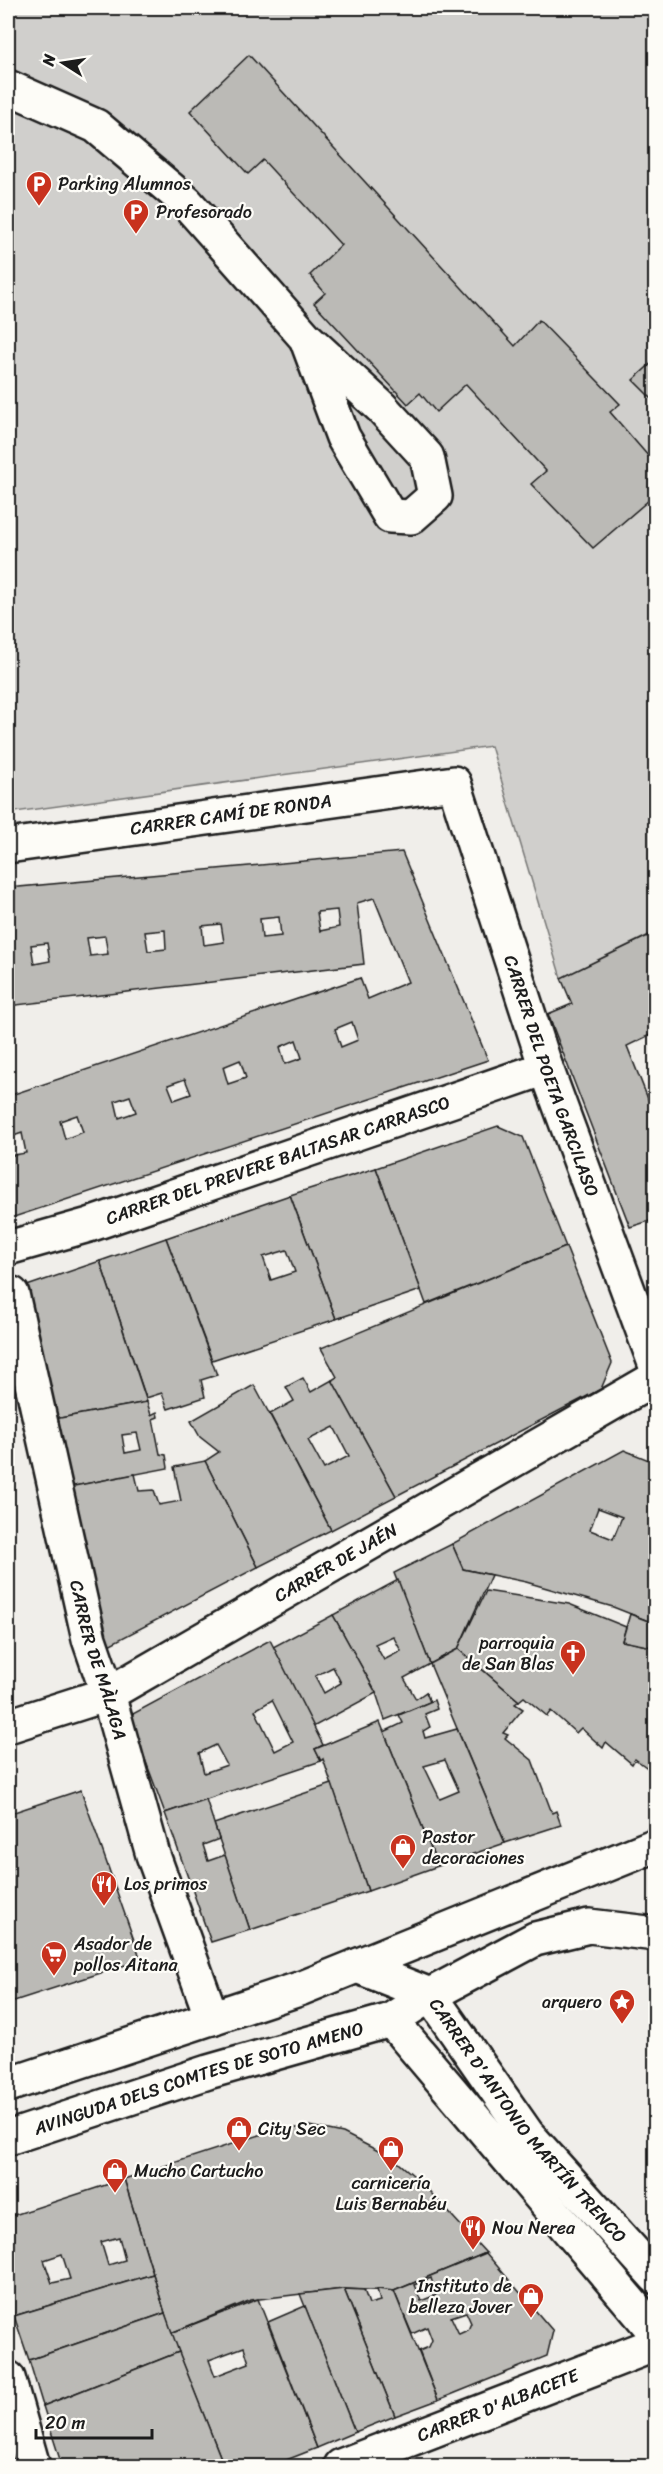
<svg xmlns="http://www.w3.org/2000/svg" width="663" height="2474" font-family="Sriracha,sans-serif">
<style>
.green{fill:#d0cfcc;stroke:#767674;stroke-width:1.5}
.building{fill:#bbbab6;stroke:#1c1c1c;stroke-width:1.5;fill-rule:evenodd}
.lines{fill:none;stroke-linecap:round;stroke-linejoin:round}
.minor-casing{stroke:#1c1c1c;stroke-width:38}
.minor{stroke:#fdfcf7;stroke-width:33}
.labels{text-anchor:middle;stroke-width:4.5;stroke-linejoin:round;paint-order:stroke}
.poi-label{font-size:18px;fill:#1c1c1c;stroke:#fdfcf7;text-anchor:start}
.street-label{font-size:18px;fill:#1c1c1c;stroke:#fdfcf7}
</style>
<rect width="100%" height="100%" fill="#f0eeea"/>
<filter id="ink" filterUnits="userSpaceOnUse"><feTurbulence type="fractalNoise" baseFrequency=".0167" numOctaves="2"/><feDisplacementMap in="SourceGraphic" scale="12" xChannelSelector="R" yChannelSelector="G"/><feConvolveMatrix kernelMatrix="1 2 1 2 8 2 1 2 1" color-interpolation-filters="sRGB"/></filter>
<g filter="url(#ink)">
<path class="green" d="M8,8H655V932L561,978L491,746L8,813Z"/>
<g class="building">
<path d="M249,55L515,346L539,320L620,404L610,412L656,465V494L593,548L531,484L546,471L466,384L436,412L420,393L408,404L314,303L325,293L310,275L341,245L263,160L248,174L190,111Z"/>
<path d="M656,359V403L633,380Z"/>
<path d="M402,852L488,1060L8,1219V1153V1156L26,1153L22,1133L8,1138V1096L360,978L368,999L408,982L374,898L357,903L364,964L8,1006V888ZM337,910L339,927L320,931L317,912ZM279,917L281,936L262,938L260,919ZM221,924L224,942L204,945L202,926ZM165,930L166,949L148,951L145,932ZM105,936L108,954L90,956L87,938ZM47,943L50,961L34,964L31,945ZM352,1022L358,1040L341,1047L335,1029ZM296,1040L302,1058L285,1064L280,1047ZM240,1060L246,1078L228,1084L223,1067ZM185,1079L191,1094L174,1100L168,1085ZM130,1096L136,1112L119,1118L115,1101ZM77,1115L83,1132L65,1139L60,1121Z"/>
<path d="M656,932V1032L627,1046L656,1119V1219L630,1227L548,1014L572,1004L561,978Z"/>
<path d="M498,1126L523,1137L566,1247L426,1304L376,1168Z"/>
<path d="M376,1168L421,1290L336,1319L290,1195Z"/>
<path d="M290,1195L336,1319L212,1360L166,1238ZM287,1250L295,1272L271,1280L263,1257Z"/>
<path d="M166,1238L217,1375L201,1380L205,1397L168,1409L162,1393L146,1398L100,1261Z"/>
<path d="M566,1247L612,1363L601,1389L396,1496L332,1380L337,1377L321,1348Z"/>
<path d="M100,1261L147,1402L49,1420L24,1287Z"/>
<path d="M303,1378L311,1392L332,1380L396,1496L331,1530L270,1414L294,1401L286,1387ZM334,1427L349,1456L324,1469L308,1440Z"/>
<path d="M254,1385L331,1530L258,1567L205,1461L219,1452L200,1437L191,1421Z"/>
<path d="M147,1402L151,1415L157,1412L158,1417L153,1419L160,1454L166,1455L168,1468L64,1488L49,1420ZM137,1433L141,1450L125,1453L122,1435Z"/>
<path d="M624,1450L649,1460L656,1477V1624L613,1607L526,1582L463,1569L452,1544ZM598,1508L622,1517L613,1539L590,1530Z"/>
<path d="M205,1461L258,1567L107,1646L64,1488L135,1474L139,1491L154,1490L159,1505L181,1501L174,1467Z"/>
<path d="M452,1544L463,1569L491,1575L458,1649L430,1664L394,1573Z"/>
<path d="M398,1580L430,1664L404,1678L416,1699L426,1692L430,1702L385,1720L376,1693L333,1615ZM393,1636L401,1651L384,1660L375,1644Z"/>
<path d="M486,1591L569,1604L626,1627L622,1641L653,1647L651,1654L656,1655V1774L635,1759L632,1764L606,1742L603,1748L581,1728L576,1733L551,1711L547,1716L524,1697L519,1701L458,1649Z"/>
<path d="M630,1614L656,1624V1655L651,1654L653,1647L622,1641Z"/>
<path d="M333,1615L376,1693L313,1727L273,1647ZM333,1667L341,1683L324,1693L315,1676Z"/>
<path d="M270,1640L323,1745L315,1749L321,1761L165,1813L129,1716ZM272,1700L293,1742L275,1751L255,1710ZM216,1745L227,1765L204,1773L199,1753Z"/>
<path d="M458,1649L519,1701L515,1704L523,1709L503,1733L508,1735L505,1738L532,1760L552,1813L556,1811L561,1825L505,1843L430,1664Z"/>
<path d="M434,1700L437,1709L425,1714L430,1727L423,1731L425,1738L457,1729L505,1843L438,1866L384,1732L403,1723L399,1715ZM445,1760L459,1791L440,1799L424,1766Z"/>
<path d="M380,1722L438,1866L368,1891L323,1759L321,1761L315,1749Z"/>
<path d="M332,1784L368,1891L250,1930L214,1824Z"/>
<path d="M81,1790L141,1960L8,2003V1814Z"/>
<path d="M206,1799L219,1839L203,1845L208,1861L225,1855L250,1930L211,1942L165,1813Z"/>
<path d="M309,2126L343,2133L394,2159L420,2181L486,2253L394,2291L344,2289L251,2300L171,2333L124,2179L266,2133Z"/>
<path d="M124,2179L153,2274L14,2316L8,2293V2217ZM119,2237L125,2260L108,2265L101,2242ZM62,2254L70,2279L52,2283L44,2260Z"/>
<path d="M486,2253L553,2331L547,2356L438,2400L419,2351L429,2347L432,2340L427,2327L412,2334L394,2291ZM431,2278L436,2295L421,2301L414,2285ZM466,2312L471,2323L468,2330L459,2334L451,2317Z"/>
<path d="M153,2274L165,2313L29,2360L14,2316Z"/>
<path d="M344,2289L364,2290L369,2304L380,2301L377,2289L394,2291L438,2400L395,2416Z"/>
<path d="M344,2289L395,2416L355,2432L300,2294Z"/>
<path d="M258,2299L317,2448L271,2466H224L171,2333ZM244,2347L249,2363L215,2376L209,2360Z"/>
<path d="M305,2306L355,2432L317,2448L268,2322Z"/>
<path d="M165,2313L179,2352L43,2406L29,2360Z"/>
<path d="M179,2352L224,2466H62L43,2406Z"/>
</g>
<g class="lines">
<g class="minor-casing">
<g id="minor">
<path d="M8,87L96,126L186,202L306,338L382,408L427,457L435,496L411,517L390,516L343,437L306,338"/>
<path id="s1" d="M8,846L454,783L546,1068L656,1366"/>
<path id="s2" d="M8,1248L89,1225L546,1068"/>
<path id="s3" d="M12,1294L89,1639L108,1694L153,1855L212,2018"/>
<path id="s4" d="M8,1726L108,1694L656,1378"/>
<path id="s5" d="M357,1966L430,1995L527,2134L656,2277"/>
<path d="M391,2020L656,2333"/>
<path d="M8,2085L302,1988L656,1845"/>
<path id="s6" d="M8,2138L208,2072L391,2020L430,1995L535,1939L589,1926L656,1934"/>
<path d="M8,2378L33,2466"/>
<path id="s7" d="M341,2466L656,2344"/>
</g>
</g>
<use href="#minor" class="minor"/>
</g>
</g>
<defs>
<g id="parking-pin" transform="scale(1.35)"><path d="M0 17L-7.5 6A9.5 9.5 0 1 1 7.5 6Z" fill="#c8321e" stroke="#fdfcf7"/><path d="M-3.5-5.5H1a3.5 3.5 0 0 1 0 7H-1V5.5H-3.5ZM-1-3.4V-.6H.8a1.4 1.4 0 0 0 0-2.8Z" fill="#fff"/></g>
<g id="church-pin" transform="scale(1.35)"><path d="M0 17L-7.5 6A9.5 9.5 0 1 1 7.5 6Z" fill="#c8321e" stroke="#fdfcf7"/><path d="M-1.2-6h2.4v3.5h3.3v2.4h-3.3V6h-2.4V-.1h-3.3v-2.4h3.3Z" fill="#fff"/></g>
<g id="shop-pin" transform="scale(1.35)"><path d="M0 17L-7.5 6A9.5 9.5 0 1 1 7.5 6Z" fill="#c8321e" stroke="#fdfcf7"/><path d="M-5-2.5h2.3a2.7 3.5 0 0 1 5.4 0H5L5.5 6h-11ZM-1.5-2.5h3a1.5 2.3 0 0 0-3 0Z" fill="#fff"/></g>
<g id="restaurant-pin" transform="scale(1.35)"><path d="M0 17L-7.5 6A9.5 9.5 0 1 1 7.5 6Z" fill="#c8321e" stroke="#fdfcf7"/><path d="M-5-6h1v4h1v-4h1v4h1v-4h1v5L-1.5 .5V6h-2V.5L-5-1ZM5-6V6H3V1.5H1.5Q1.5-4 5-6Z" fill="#fff"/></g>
<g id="supermarket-pin" transform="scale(1.35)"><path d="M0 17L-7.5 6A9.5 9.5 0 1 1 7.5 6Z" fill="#c8321e" stroke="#fdfcf7"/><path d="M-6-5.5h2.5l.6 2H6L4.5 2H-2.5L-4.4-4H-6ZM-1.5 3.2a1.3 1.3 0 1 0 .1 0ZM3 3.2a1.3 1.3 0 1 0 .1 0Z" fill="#fff"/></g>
<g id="sight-pin" transform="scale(1.35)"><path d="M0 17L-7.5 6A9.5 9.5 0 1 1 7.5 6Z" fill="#c8321e" stroke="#fdfcf7"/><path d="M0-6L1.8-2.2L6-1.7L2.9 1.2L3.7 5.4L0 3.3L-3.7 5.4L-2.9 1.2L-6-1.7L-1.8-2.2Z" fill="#fff"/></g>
</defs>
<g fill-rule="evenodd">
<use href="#parking-pin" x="39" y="184"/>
<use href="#parking-pin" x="136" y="212"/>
<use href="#church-pin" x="573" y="1653"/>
<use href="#shop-pin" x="403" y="1847"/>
<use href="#restaurant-pin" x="104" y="1884"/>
<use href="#supermarket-pin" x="54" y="1954"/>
<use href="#sight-pin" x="622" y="2002"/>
<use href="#shop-pin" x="239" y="2129"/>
<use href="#shop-pin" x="391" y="2149"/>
<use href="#shop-pin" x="115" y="2171"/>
<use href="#restaurant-pin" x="473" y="2228"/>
<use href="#shop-pin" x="531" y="2296"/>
</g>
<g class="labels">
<g class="poi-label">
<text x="58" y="190">Parking Alumnos</text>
<text x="156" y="218">Profesorado</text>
<text x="554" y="1649" text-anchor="end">parroquia<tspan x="554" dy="21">de San Blas</tspan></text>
<text x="422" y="1843">Pastor<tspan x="422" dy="21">decoraciones</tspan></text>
<text x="124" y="1890">Los primos</text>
<text x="74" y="1950">Asador de<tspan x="74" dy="21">pollos Aitana</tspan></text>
<text x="602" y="2008" text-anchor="end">arquero</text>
<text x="258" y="2135">City Sec</text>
<text x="134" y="2177">Mucho Cartucho</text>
<text x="391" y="2189" text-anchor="middle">carnicería<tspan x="391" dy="21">Luis Bernabéu</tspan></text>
<text x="492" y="2234">Nou Nerea</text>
<text x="512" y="2292" text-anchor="end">Instituto de<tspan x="512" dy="21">belleza Jover</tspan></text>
</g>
<g class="street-label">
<text dy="6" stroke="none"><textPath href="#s1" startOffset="225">CARRER CAMÍ DE RONDA</textPath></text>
<text dy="6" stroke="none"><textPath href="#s1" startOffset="759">CARRER DEL POETA GARCILASO</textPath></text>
<text dy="6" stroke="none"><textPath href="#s2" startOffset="284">CARRER DEL PREVERE BALTASAR CARRASCO</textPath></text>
<text dy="6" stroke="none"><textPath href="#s4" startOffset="368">CARRER DE JAÉN</textPath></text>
<text dy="6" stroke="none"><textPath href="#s3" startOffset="376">CARRER DE MÀLAGA</textPath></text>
<text dy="6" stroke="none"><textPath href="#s6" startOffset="200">AVINGUDA DELS COMTES DE SOTO AMENO</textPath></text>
<text dy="6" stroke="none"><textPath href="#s5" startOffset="238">CARRER D'ANTONIO MARTÍN TRENCO</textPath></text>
<text dy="6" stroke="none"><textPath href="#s7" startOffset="168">CARRER D'ALBACETE</textPath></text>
</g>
</g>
<rect width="663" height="2474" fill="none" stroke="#fdfcf7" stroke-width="30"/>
<rect x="15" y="15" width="633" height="2444" fill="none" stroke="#1c1c1c" stroke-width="2" filter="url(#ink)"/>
<g transform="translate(63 63) rotate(282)" stroke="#fdfcf7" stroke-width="4.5" paint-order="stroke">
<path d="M0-4.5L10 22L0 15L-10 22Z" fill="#1c1c1c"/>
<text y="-9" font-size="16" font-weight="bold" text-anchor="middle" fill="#1c1c1c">N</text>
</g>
<path d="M36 2429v9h116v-9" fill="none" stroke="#1c1c1c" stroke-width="3"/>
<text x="45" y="2429" font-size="18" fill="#1c1c1c" stroke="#fdfcf7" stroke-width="4.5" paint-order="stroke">20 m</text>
</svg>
